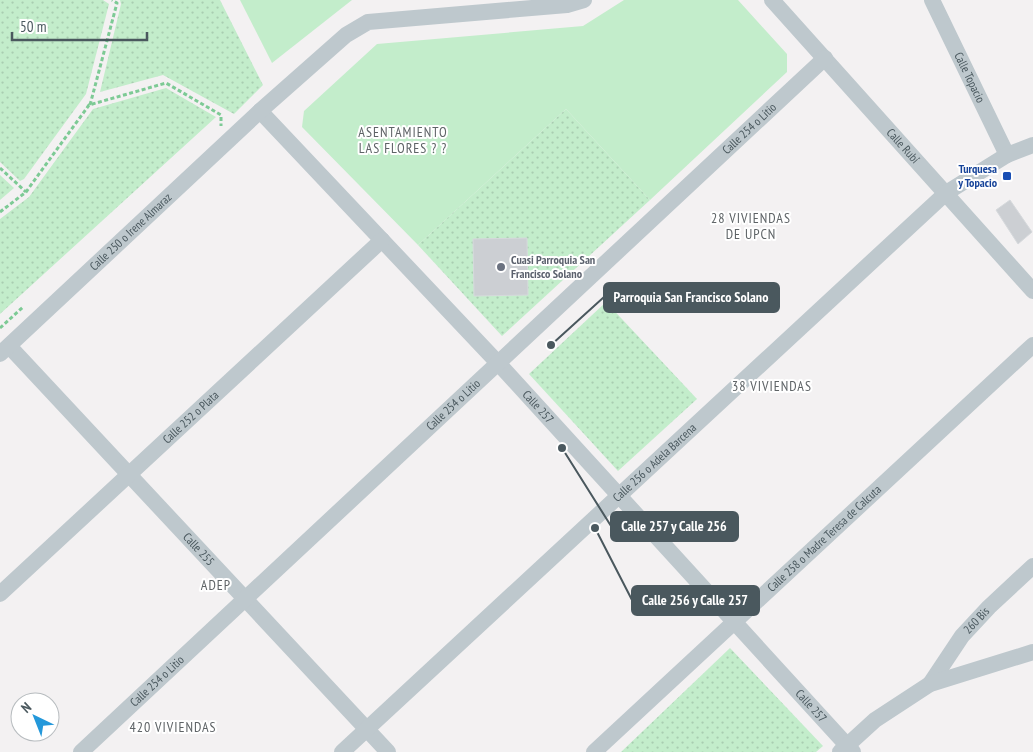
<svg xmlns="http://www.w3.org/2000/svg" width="1033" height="752" font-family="'PT Sans Narrow',sans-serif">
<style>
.grass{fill:#c3edcb}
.park{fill:url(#park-dots)}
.building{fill:#cccfd3;stroke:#d6d9dc}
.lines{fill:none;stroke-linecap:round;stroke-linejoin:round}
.path{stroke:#7dca95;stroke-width:3;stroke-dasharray:4 2.5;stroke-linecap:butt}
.minor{stroke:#bec8cd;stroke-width:16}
.transit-dot{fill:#1a4fb4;stroke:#fff;stroke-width:2}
.worship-dot{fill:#6b7280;stroke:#fff;stroke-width:2}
.labels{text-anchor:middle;stroke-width:4;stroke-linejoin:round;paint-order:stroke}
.street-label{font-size:12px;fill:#4a585e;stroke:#fff}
.transit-label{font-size:12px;font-weight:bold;fill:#164399;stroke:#fff;text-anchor:end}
.worship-label{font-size:12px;font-weight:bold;fill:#5b616d;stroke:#fff;text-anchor:start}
.neighbourhood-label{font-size:14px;letter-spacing:1px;fill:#5e6366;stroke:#fff}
.leader{fill:none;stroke:#4a585e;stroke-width:2}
.callout-dot{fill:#4a585e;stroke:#fff;stroke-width:2}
.callout{fill:#4a585e;stroke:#4a585e;stroke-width:2}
.callout-label{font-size:14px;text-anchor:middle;font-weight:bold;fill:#fff}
</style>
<defs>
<pattern id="park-dots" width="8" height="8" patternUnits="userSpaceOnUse" patternTransform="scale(1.25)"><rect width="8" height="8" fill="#c3edcb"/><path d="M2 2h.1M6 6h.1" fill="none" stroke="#a9cdb1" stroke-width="1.8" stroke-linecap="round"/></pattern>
</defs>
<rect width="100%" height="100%" fill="#f3f1f2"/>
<g class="grass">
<path d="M240,0H352L272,63Z"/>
<path d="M624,0H738L787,54V72L650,200L566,109L418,245L302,127L304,111L377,44L583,26Z"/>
</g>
<g class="park">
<path d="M0,0H103L109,4L86,94L24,179L20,181L0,162Z"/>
<path d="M120,0H220L263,85L234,114L163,75L100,92L121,4Z"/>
<path d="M166,88L216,117L0,314V219L29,197L93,109Z"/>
<path d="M566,109L650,200L502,336L418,245Z"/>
<path d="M0,175L14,188L0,200Z"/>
<path d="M606,302L697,399L618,471L529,374Z"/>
<path d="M730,648L823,746L816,752H621Z"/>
</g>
<g class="building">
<path d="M1010,200L1032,232L1018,244L996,210Z"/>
<path d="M527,238L528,295L474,296L473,239Z"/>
</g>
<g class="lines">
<g class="path">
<path d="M90,105L117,3L112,0"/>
<path d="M0,168L26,192"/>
<path d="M0,212L26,192L89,105L166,83L221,115V126"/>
<path d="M0,328L23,307"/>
</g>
<g class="minor">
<path id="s1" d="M772,0L1033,291"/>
<path id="s2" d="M932,0L1007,155"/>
<path id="s3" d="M260,111L498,363L853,752"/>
<path id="s4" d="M9,346L388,752"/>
<path id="s5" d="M0,354L260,111L346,35L368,22L567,5L584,0"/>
<path id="s6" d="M0,594L382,240"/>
<path id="s7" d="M930,684L962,636L989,607L1033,566"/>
<path id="s8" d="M81,752L825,58"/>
<path id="s9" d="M342,752L946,193L1007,155L1033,145"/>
<path id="s10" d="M594,752L1033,345"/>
<path d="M840,752L875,720L930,684L1033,652"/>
</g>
</g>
<rect class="transit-dot" x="1002" y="171" width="10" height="10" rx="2.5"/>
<circle class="worship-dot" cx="501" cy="267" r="5"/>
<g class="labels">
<g class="street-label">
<text dy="4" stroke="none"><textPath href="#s2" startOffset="86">Calle Topacio</textPath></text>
<text dy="4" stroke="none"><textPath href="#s8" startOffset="914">Calle 254 o Litio</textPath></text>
<text dy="4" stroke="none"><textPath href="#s1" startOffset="196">Calle Rubí</textPath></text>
<text dy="4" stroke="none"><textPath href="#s5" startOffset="179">Calle 250 o Irene Almaraz</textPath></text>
<text dy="4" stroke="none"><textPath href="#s8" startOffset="509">Calle 254 o Litio</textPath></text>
<text dy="4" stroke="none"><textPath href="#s3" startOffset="406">Calle 257</textPath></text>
<text dy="4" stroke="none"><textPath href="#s6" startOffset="260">Calle 252 o Plata</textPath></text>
<text dy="4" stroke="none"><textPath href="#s9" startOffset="426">Calle 256 o Adela Barcena</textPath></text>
<text dy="4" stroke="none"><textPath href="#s10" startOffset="314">Calle 258 o Madre Teresa de Calcuta</textPath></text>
<text dy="4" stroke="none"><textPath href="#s4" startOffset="278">Calle 255</textPath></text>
<text dy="4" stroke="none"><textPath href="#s7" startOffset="79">260 Bis</textPath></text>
<text dy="4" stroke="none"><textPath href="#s8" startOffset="104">Calle 254 o Litio</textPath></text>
<text dy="4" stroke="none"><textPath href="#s3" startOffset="811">Calle 257</textPath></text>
</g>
<g class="transit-label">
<text x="997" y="173">Turquesa<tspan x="997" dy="14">y Topacio</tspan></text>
</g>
<g class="worship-label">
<text x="511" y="264">Cuasi Parroquia San<tspan x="511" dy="14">Francisco Solano</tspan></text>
</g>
<g class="neighbourhood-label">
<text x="403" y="137">ASENTAMIENTO<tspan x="403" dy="16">LAS FLORES ? ?</tspan></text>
<text x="751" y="223">28 VIVIENDAS<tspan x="751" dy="16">DE UPCN</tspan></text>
<text x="772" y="391">38 VIVIENDAS</text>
<text x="216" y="590">ADEP</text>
<text x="173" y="732">420 VIVIENDAS</text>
</g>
</g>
<path class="leader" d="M551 345L604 297M562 448L611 526M595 528L632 600"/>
<g class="callout-dot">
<circle cx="551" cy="345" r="5"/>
<circle cx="562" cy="448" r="5"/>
<circle cx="595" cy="528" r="5"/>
</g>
<g class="callout">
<rect x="604" y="283" width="175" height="29" rx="5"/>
<rect x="611" y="512" width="127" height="29" rx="5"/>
<rect x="632" y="586" width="127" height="29" rx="5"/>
</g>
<g class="callout-label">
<text x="691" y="302">Parroquia San Francisco Solano</text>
<text x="674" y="531">Calle 257 y Calle 256</text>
<text x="695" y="605">Calle 256 y Calle 257</text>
</g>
<g transform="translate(35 717) rotate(317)"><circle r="24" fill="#ffffff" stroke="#b7bcbf"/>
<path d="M0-4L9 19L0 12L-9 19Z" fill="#2498da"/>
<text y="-8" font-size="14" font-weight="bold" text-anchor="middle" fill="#4a585e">N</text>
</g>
<path d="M12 32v8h135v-8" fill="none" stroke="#4a585e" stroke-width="2.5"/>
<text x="20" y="32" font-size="15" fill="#4a585e" stroke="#ffffff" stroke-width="4" paint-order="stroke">50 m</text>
</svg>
